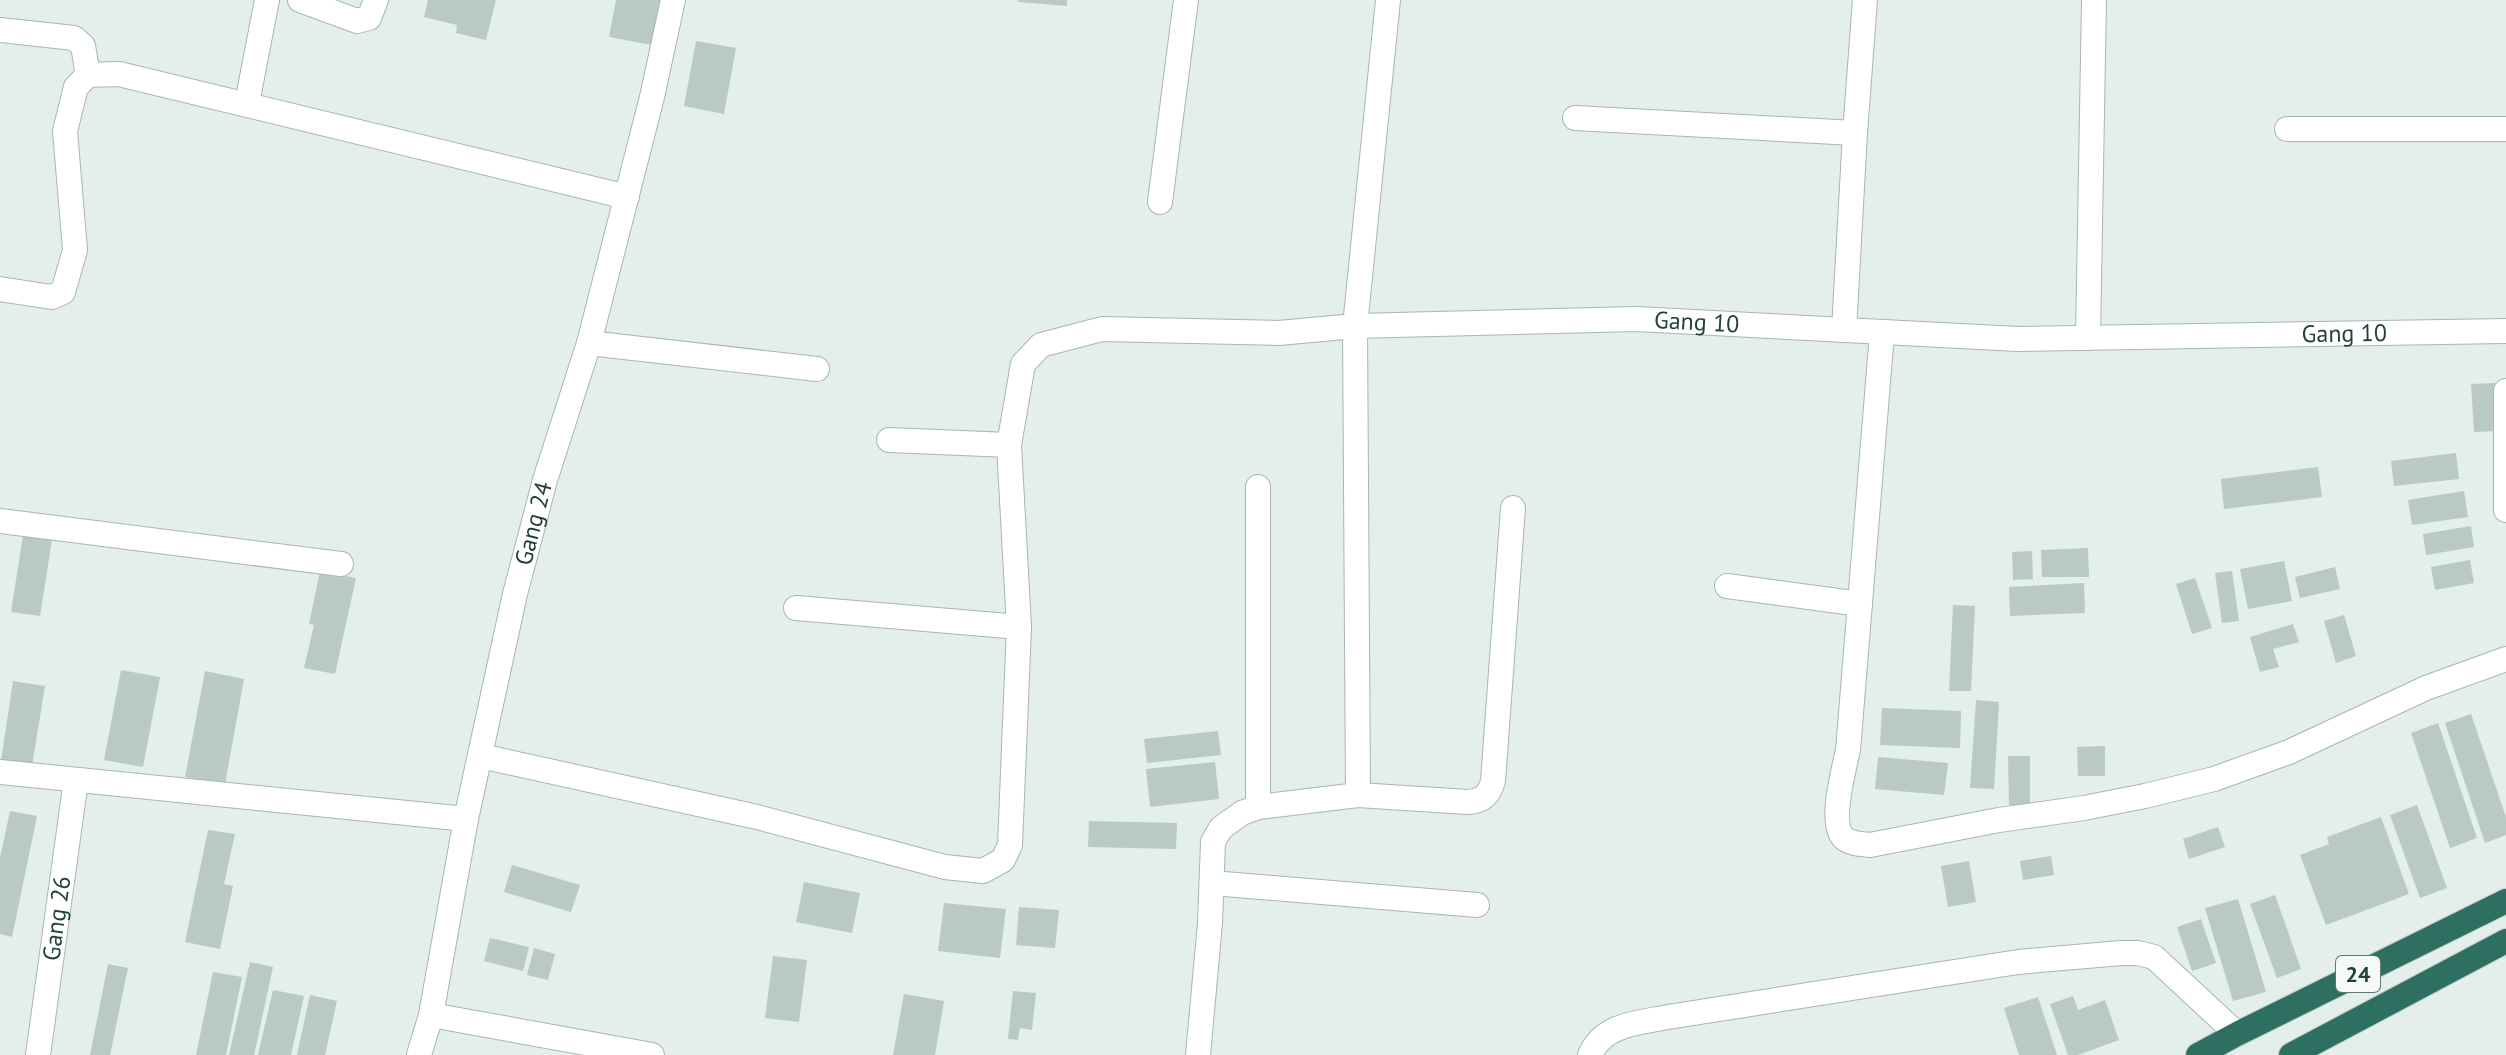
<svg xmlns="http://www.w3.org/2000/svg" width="2506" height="1055" font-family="'PT Sans',sans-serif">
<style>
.building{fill:#b9c9c3}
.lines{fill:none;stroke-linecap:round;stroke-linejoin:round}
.street-casing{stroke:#a6b7b1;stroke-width:26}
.highway-casing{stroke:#c1cac7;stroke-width:26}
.street{stroke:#fff;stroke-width:24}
.highway{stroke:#2d6f60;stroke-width:24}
.labels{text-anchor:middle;stroke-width:7;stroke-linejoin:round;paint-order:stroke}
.shield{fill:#f5faf8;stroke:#617872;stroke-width:2}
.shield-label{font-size:22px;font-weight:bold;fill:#224138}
.street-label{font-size:24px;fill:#224138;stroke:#f5faf8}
</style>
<rect width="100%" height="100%" fill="#e4eeea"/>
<g class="building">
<path d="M428,0H496L486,40L456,33L457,25L424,17Z"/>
<path d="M616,0H666L657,46L609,37Z"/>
<path d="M1018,0H1067V6L1018,2Z"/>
<path d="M696,41L736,48L724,114L684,106Z"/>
<path d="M2496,383L2498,431L2474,432L2471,384Z"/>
<path d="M2456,453L2459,479L2394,486L2391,461Z"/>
<path d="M2318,467L2322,497L2224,509L2221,479Z"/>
<path d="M2464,491L2468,517L2412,525L2408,500Z"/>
<path d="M2471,526L2474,547L2426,555L2423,534Z"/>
<path d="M24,529L53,533L40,616L11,612Z"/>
<path d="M2088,548L2089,577H2042L2041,550Z"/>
<path d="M2032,551L2033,579L2013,580L2012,552Z"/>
<path d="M2470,560L2474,583L2435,590L2431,567Z"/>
<path d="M2284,561L2292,601L2248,609L2240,569Z"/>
<path d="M2335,567L2340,589L2300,598L2295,577Z"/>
<path d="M320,571L356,578L335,674L304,668L314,625L309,624Z"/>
<path d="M2232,571L2239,621L2222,623L2215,573Z"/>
<path d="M2195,578L2212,628L2192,634L2176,584Z"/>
<path d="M2084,583L2085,613L2010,616L2009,587Z"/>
<path d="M1953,605L1975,606L1971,691H1949Z"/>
<path d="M2344,615L2356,656L2336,663L2324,621Z"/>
<path d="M2293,624L2299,642L2273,649L2279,667L2260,672L2250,637Z"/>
<path d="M121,670L160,677L143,767L104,760Z"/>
<path d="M205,671L244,679L225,784L185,777Z"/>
<path d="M13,681L45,686L31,772L0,767Z"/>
<path d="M1976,700L1999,702L1994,789L1970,788Z"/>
<path d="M1882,708L1961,711L1960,748L1880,745Z"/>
<path d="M2471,714L2506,817V835L2485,843L2445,723Z"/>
<path d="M2438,723L2477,838L2450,848L2411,733Z"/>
<path d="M1218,731L1221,755L1147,763L1144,739Z"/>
<path d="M2105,746V776H2078L2077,747Z"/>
<path d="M2008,756H2030V805H2009Z"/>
<path d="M1878,757L1948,763L1944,795L1875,789Z"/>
<path d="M1215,762L1219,799L1150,807L1146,769Z"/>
<path d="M2417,805L2447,888L2420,898L2390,815Z"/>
<path d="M10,811L37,816L12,937L0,934V858Z"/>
<path d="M2381,817L2409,894L2326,925L2300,855L2329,844L2327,837Z"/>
<path d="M1089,821L1177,823L1176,849L1088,847Z"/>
<path d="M2218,827L2225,847L2189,859L2183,839Z"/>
<path d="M208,830L235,834L224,884L233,886L220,949L185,942Z"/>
<path d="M2051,856L2054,875L2023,880L2020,861Z"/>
<path d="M1969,861L1976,902L1948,907L1941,866Z"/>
<path d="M512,865L580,885L571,912L504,892Z"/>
<path d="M804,882L860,893L852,933L796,922Z"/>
<path d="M2275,895L2301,969L2277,978L2250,904Z"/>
<path d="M2238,899L2266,992L2233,1001L2205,908Z"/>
<path d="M944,903L1006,909L1000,958L938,951Z"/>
<path d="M1019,907L1059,910L1055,948L1016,945Z"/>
<path d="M2201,919L2216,963L2192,971L2177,927Z"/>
<path d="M490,938L529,947L523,971L484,961Z"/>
<path d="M534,948L555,954L548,980L527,975Z"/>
<path d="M773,956L807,960L799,1022L765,1018Z"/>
<path d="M250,962L273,967L254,1055H229Z"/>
<path d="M108,964L128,968L110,1055H90Z"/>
<path d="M213,972L242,977L226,1055H196Z"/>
<path d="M273,990L304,996L291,1055H258Z"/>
<path d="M1013,991L1036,993L1032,1030L1020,1028L1018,1040L1008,1039Z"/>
<path d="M904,994L944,1001L935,1055H893Z"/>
<path d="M310,995L337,1001L325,1055H297Z"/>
<path d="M2073,996L2078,1010L2105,1000L2119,1040L2078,1055H2068L2050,1004Z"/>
<path d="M2038,997L2057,1055H2019L2004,1008Z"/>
</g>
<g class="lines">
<g class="street-casing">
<g id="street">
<path d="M300,0L357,21L369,18L376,0"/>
<path d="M0,30L74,38L83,46L88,75"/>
<path d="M247,103L267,0"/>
<path d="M1575,118L1855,133"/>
<path d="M2287,129H2506"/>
<path d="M1160,202L1186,0"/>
<path d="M0,289L52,297L63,292L75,250L65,131L76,87L88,75L119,74L627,197"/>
<path d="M1844,330L1855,133L1865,0"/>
<path d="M1882,333L1848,750C1844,769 1828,826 1845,839C1852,844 1862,844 1870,845L1999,820L2084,808L2145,796L2214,779L2289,752L2426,688L2506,659"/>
<path d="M2088,338L2094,0"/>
<path d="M589,343L817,369"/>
<path d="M2506,391V510"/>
<path d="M889,440L1009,445"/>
<path d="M1258,487V807"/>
<path d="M0,521L341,564"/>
<path d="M1727,586L1860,604"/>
<path d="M796,608L1019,627"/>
<path id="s1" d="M481,756L757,817L945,867L983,871L1003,860L1010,845L1019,627L1009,445L1023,364L1041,345L1102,329L1279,333L1355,326L1636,319L2018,339L2506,331"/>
<path d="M0,772L466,819"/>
<path d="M1358,795L1355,326L1388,0"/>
<path d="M1212,883L1477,905"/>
<path d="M431,1015L652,1055"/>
<path id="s2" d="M38,1055L76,780"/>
<path id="s3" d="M419,1055L431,1015L466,819L515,594L545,480L589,343L652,97L673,0"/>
<path d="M1198,1055L1210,923L1213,842L1221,828L1242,813L1258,807L1358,795L1468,802C1483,801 1489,795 1493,781L1513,508"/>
<path d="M1590,1055C1603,1024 1638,1023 1668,1017L2018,962L2121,953H2138L2154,957L2237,1034"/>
</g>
</g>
<g class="highway-casing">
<g id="highway">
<path d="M2198,1055L2237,1034L2506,901"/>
<path d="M2291,1055L2506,941"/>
</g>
</g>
<use href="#street" class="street"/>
<use href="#highway" class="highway"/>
</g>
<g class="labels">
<rect class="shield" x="2336" y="956" width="44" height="36" rx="6"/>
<g class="shield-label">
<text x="2358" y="982">24</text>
</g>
<g class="street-label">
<text dy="8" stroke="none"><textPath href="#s1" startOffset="1722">Gang 10</textPath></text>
<text dy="8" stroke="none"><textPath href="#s1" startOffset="2370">Gang 10</textPath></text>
<text dy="8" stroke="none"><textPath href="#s3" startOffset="544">Gang 24</textPath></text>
<text dy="8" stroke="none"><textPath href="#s2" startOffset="138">Gang 26</textPath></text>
</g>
</g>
</svg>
